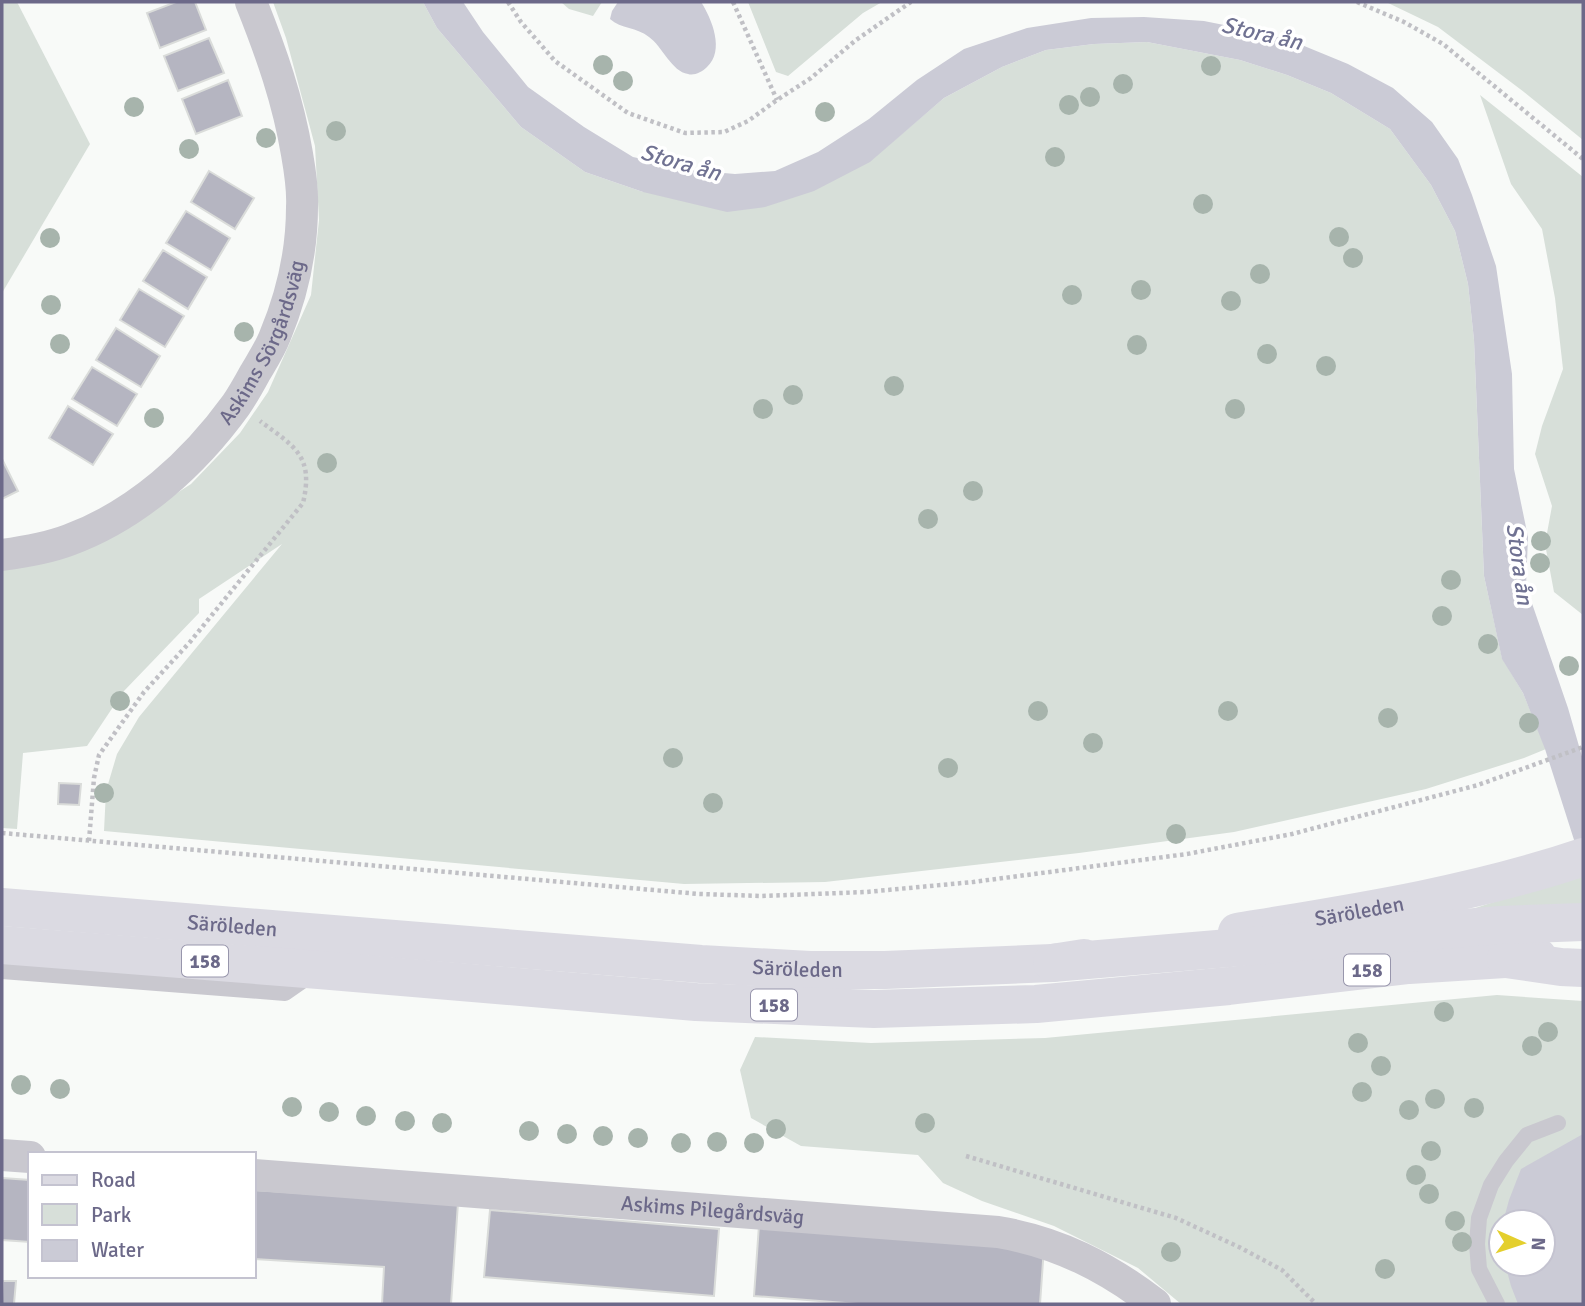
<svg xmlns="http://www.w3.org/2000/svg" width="1585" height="1306" font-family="Signika,sans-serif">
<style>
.green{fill:#d7dfd9;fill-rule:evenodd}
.water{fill:#cbcbd6}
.building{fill:#b5b5c1;stroke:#dadcda;stroke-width:2}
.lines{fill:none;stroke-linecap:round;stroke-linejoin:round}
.path{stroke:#c0c0c5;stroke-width:4.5;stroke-dasharray:3.5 3.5;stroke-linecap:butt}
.service{stroke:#c9c8cf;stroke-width:16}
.minor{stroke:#c9c8cf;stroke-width:32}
.primary{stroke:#dbdae2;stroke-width:38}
.trunk{stroke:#dbdae2;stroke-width:38}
.tree{fill:#a7b4ac}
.labels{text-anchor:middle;stroke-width:7;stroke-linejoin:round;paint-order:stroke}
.shield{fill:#fff;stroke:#9896ac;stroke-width:2}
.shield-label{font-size:19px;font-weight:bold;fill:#6c6989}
.street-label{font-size:21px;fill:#6c6989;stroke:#fff}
.water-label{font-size:23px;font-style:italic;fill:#707292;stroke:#fff}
</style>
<rect width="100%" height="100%" fill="#f8faf8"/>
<g class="green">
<path d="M2,2H17L90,144L2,293Z"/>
<path d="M273,2H423L437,28L521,127L585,172L643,192L870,161L944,98L1002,67L1046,50L1094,44L1147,42L1240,60L1287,75L1331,93L1390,129L1431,185L1455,231L1468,284L1474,340L1484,576L1502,658L1523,693L1546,749L1524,758L1426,789L1234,832L1079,853L825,882L684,884L104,831L106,791L117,754L139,717L282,544L199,599V613L123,692L87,746L23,753L17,829L2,828V568L135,520L191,484L240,433L268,392L311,295L319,220L315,146L286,38Z"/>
<path d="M561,2H602L593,16L569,9Z"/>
<path d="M748,2H882L863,13L788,76L776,72Z"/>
<path d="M1386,2H1583V140L1524,92L1438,27Z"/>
<path d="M1480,95L1583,177V615L1554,592L1545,544L1552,506L1535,454L1542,426L1563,369L1555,298L1542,229L1511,184Z"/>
<path d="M1583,873V906L1460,913Z"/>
<path d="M1497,995L1583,1001V1304H1181L1138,1268L1054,1226L982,1201L943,1183L918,1155L801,1146L751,1118L740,1070L755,1037L871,1043L1045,1038ZM1501,1222H1543V1264H1501Z"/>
</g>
<g class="water">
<path d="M423,2H463L483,32L528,87L584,127L633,157L691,170L735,174L775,171L818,152L869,119L917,80L964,49L1027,28L1091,18L1144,17L1204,21L1249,30L1292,41L1348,64L1393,88L1432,122L1458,159L1472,195L1496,266L1512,374L1514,469L1528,537L1526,586L1568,708L1583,760V868L1545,749L1523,693L1502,659L1484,576L1474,340L1468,284L1455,231L1431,185L1390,129L1331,93L1287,75L1240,60L1147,42L1094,44L1046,50L1002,67L944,98L870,162L814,191L765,207L727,212L643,192L585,172L521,127L437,28Z"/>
<path d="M618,2H701C712,19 725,51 707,67C702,72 694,76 688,74C672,72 662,46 649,37C637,27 621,29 610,19L612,11Z"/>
<path d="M1583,1134V1304H1518L1511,1286L1505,1264H1543V1222H1503L1509,1200L1521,1169Z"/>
</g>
<g class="building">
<path d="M176,2H195L206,30L160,48L147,13Z"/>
<path d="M209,38L224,73L178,91L164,56Z"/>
<path d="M228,80L242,116L196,134L182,99Z"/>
<path d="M209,171L254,198L235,229L191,202Z"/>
<path d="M186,211L230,238L211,270L166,243Z"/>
<path d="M163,250L207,277L188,309L143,281Z"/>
<path d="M139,289L184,316L165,347L120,320Z"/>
<path d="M116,328L160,356L141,387L96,360Z"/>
<path d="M92,367L137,394L117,426L72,399Z"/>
<path d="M68,406L113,434L93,465L49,438Z"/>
<path d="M2,459L18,491L2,499Z"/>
<path d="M59,783L81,784L79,805L58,804Z"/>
<path d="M2,1178L30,1180V1242L2,1240Z"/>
<path d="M254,1190L458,1203L451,1304H382L384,1267L254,1259Z"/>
<path d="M490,1210L719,1229L714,1296L484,1277Z"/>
<path d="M759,1225L1044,1247L1040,1304H858L754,1296Z"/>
<path d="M3,1281H16L14,1304H2Z"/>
</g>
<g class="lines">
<g class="path">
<path d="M508,2L521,22L555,61L628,113L685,133L724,132L748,121L777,100L811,78L856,40L911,2"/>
<path d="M733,2L777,100"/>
<path d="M1357,2L1404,22L1443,44L1583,159"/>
<path d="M2,833L699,894L762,896L866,892L973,882L1187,854L1292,834L1478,785L1583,747"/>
<path d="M89,841L94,778L99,755L144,692L190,642L303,503C314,456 295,447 260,421"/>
<path d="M966,1156L1176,1218L1239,1247L1282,1270L1316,1304"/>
</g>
<g class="service">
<path d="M2,971L285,993L308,977"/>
<path d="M1497,1304L1479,1269L1477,1244L1479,1218L1491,1185L1506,1161L1527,1135L1558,1123"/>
</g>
<g class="minor">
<path id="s1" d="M2,555C24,552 48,548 69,540C137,515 194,463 236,405C243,395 249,384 255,373C262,361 270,349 275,336C292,295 302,251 302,207C303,189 300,171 297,154C288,100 271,52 251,2"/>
<path d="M2,1155L30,1157"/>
<path id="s2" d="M254,1175L998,1232C1058,1242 1107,1267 1155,1304"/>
</g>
<g class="primary">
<path id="s3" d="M2,907L701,964L810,970H885L1052,963L1084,958"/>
<path id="s4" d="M1237,932C1353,913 1471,895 1583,857"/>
<path d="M2,945L319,970L696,1002L874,1009L1036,1004L1229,986L1409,965L1538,957"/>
</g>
<g class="trunk">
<path d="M1506,959L1561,967L1583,968"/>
<path d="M1052,963L1500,925L1583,922"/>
</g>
</g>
<g class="tree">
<circle cx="603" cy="65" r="10"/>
<circle cx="1211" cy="66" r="10"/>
<circle cx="623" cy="81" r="10"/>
<circle cx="1123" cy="84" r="10"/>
<circle cx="1090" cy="97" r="10"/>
<circle cx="1069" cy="105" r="10"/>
<circle cx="134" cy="107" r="10"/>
<circle cx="825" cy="112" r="10"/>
<circle cx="336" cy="131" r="10"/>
<circle cx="266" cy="138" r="10"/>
<circle cx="189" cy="149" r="10"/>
<circle cx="1055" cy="157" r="10"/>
<circle cx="1203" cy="204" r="10"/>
<circle cx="1339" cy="237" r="10"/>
<circle cx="50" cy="238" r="10"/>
<circle cx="1353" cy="258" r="10"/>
<circle cx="1260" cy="274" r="10"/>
<circle cx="1141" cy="290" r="10"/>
<circle cx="1072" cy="295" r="10"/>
<circle cx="1231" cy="301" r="10"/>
<circle cx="51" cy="305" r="10"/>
<circle cx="244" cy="332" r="10"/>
<circle cx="60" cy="344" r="10"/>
<circle cx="1137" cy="345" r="10"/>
<circle cx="1267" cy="354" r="10"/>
<circle cx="1326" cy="366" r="10"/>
<circle cx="894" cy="386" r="10"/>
<circle cx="793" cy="395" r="10"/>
<circle cx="763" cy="409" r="10"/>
<circle cx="1235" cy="409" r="10"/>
<circle cx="154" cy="418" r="10"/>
<circle cx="327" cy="463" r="10"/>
<circle cx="973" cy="491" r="10"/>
<circle cx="928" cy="519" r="10"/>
<circle cx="1541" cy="541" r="10"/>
<circle cx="1540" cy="563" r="10"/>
<circle cx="1451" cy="580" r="10"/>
<circle cx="1442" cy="616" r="10"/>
<circle cx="1488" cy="644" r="10"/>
<circle cx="1569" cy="666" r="10"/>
<circle cx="120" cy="701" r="10"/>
<circle cx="1038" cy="711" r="10"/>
<circle cx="1228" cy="711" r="10"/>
<circle cx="1388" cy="718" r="10"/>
<circle cx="1529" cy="723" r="10"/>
<circle cx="1093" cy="743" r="10"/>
<circle cx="673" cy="758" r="10"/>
<circle cx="948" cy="768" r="10"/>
<circle cx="104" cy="793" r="10"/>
<circle cx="713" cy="803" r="10"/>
<circle cx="1176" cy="834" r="10"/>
<circle cx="1444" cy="1012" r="10"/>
<circle cx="1548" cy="1032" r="10"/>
<circle cx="1358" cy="1043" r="10"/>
<circle cx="1532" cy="1046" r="10"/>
<circle cx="1381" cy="1066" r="10"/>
<circle cx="21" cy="1085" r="10"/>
<circle cx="60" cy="1089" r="10"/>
<circle cx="1362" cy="1092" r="10"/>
<circle cx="1435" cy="1099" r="10"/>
<circle cx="292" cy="1107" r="10"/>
<circle cx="1474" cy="1108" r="10"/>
<circle cx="1409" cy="1110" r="10"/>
<circle cx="329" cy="1112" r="10"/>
<circle cx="366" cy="1116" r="10"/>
<circle cx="405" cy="1121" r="10"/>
<circle cx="442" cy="1123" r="10"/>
<circle cx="925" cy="1123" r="10"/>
<circle cx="776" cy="1129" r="10"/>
<circle cx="529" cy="1131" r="10"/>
<circle cx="567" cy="1134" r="10"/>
<circle cx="603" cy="1136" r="10"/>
<circle cx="638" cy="1138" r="10"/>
<circle cx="717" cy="1142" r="10"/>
<circle cx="681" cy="1143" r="10"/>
<circle cx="754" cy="1143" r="10"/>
<circle cx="1431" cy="1151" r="10"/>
<circle cx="1416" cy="1175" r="10"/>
<circle cx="1429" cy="1194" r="10"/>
<circle cx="1455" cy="1221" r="10"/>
<circle cx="1462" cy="1242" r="10"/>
<circle cx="1171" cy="1252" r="10"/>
<circle cx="1385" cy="1269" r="10"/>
</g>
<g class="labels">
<g class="shield">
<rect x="182" y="945.5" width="46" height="31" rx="5"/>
<rect x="1344" y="954.5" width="46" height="31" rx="5"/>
<rect x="751" y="989.5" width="46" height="31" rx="5"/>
</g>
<g class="shield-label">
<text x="205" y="968">158</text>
<text x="1367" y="977">158</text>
<text x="774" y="1012">158</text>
</g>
<g class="street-label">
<text dy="7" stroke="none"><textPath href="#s1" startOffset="355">Askims Sörgårdsväg</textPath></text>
<text dy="7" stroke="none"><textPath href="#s4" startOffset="124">Säröleden</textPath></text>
<text dy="7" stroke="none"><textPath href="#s3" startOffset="231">Säröleden</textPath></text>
<text dy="7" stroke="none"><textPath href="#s3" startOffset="798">Säröleden</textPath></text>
<text dy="7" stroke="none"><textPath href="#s2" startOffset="460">Askims Pilegårdsväg</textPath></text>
</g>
<g class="water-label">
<text transform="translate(1262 33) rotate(13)" y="8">Stora ån</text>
<text transform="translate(681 162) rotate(16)" y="8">Stora ån</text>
<text transform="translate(1520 564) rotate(82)" y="8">Stora ån</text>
</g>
</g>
<rect width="1585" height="1306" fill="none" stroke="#6c6989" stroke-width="7"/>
<rect x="28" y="1152" width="228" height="126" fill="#ffffff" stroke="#c4c3d0" stroke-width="2"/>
<rect x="42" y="1175" width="35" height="10" fill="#dbdae2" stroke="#c4c3d0" stroke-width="2"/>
<text x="91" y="1187" font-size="21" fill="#6c6989">Road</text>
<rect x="42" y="1204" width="35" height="21" fill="#d7dfd9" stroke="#c4c3d0" stroke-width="2"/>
<text x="91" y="1222" font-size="21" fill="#6c6989">Park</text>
<rect x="42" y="1240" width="35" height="21" fill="#cbcbd6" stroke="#c4c3d0" stroke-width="2"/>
<text x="91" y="1257" font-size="21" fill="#6c6989">Water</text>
<g transform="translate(1522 1243) rotate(93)"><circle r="33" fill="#ffffff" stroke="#c4c3d0" stroke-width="2"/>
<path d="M0-5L12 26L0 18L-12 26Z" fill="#e4cf2d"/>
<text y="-10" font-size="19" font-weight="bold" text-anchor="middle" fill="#6c6989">N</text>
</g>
</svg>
